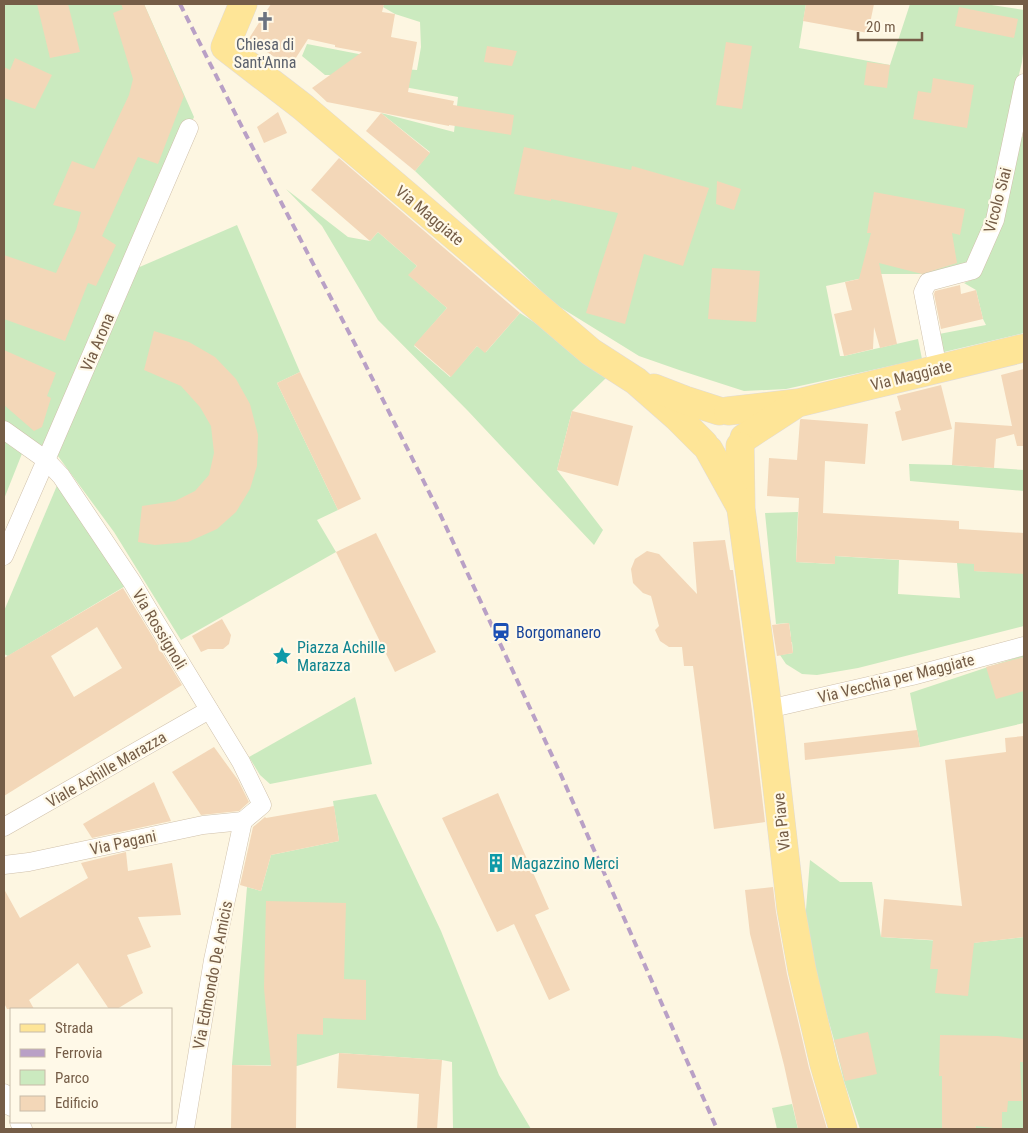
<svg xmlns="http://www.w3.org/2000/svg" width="1028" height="1133" font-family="'Roboto Condensed',sans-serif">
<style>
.green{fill:#cbeabf}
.building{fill:#f3d7b8;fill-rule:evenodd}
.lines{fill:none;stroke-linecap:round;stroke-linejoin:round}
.street-casing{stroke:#d0c1ab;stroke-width:19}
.primary-casing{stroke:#e1dbd7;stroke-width:29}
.street{stroke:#fff;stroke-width:18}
.primary{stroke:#fee597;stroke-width:28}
.rail{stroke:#b9a0c6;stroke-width:4;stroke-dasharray:8 5;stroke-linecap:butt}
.labels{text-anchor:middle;stroke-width:4.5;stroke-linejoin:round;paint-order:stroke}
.worship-label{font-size:16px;fill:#5b616d;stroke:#fff9e8}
.street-label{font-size:16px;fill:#755d47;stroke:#fff9e8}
.transit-label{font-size:16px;fill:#164399;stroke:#fff9e8;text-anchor:start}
.culture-label{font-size:16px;fill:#0d838f;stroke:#fff9e8;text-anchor:start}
</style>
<rect width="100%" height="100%" fill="#fdf6e1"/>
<g class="green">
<path d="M4,4H144L194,117L128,272L237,225L300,372L277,383L338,510L317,520L336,552L181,640L114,532L52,448L25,446L4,499Z"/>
<path d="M384,4H806L799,48L890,65L910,4H985L1024,10V45L1022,62L1006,128L991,214L968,266L927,274H881L826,286L840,356H844L918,339L922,359L786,389L744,391L682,371L639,356L555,304L415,171L430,152L381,113L454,132L458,97L340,75H325L302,56L307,44L369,56L374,67L417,70L421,47L420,22L395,14L383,7Z"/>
<path d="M1024,135V333L944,352L939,334L986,325L983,319L976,290L964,283L976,278L1018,141Z"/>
<path d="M286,189L348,237L370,241L378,232L417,266L409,275L447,308L414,346L450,377L477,346L486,352L520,313L549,332L607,377L572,411L557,470L603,530L594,545L468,411L378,320L322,226Z"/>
<path d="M909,464L952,465L1024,470V491L910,481Z"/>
<path d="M61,476L132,582L8,656L4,654V611Z"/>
<path d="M798,512L796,562L834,564L835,556L899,560L898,594L960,598L957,563L975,557L974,571L1024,573V562V626L858,668L817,675L802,674L786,664L780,655L793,653L792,642L778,643V639L791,637L789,623L776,624L765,513Z"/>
<path d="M1024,655V723L920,747L910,693Z"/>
<path d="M355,697L372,764L270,784L260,775L249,757Z"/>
<path d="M376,794L441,931L499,1075L531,1129H453L452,1062L442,1060L339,1053L297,1066L232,1065L247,887L261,891L271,855L339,841L333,801Z"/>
<path d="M810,860L840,882H872L881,937L972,943L1024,937V1129H860L844,1081L834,1040L804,934Z"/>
<path d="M792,1104L798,1129H777L772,1108Z"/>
</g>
<g class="building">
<path d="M37,4H68L80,52L50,58Z"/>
<path d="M121,4H144L184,96L158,164L138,157L102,236L116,245L96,286L88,283L65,341L4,319V255L56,273L76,230L81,212L53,205L72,161L94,169L129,95L133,79L113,13L123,9Z"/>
<path d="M271,4H384L382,12L395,14L391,37L417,42L408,92L454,101L453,105L514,115L511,135L449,125V126L327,102L312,88L362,52L335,47V45L308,39L290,67L248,40Z"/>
<path d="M806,4H874L868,33L803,21Z"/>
<path d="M959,7L1018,19L1014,38L955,26Z"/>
<path d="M726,42L752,46L742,109L716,105Z"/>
<path d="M487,46L517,51L512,66L484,62Z"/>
<path d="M15,58L52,75L35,109L4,98V67L10,70Z"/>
<path d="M867,62L890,65L887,88L864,85Z"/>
<path d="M933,78L974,85L967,128L913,119L918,91L931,93Z"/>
<path d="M278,112L287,133L264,143L257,127Z"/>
<path d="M381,113L430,153L415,171L366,131Z"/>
<path d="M524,147L631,170L632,166L709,188L683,266L644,254L625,324L586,313L599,271L618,213L551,199V201L514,194Z"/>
<path d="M339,158L520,313L485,353L477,346L451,377L414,345L447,308L408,275L417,266L378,232L370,241L311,190Z"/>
<path d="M717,181L741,189L734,210L716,204Z"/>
<path d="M874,192L965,209L960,235L952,233L957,263L922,274L879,263L897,344L880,348L874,327L873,349L844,356L834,314L852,310L845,282L859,279L871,233H867Z"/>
<path d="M712,268L760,271L756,322L708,319Z"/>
<path d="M960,285L961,294L976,290L983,319L941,329L934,294L935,291Z"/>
<path d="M154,331L189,342L215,357L236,379L250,404L258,435L257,466L250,489L236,512L217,529L188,542L155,545L138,542L142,506L175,501L195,491L209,475L214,453L211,426L200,407L181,386L144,370Z"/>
<path d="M4,350L56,373L47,396L51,398L42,427L34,431L4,405Z"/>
<path d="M1024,369V446H1017L1014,434L996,439L994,468L952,465L955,422L1012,426L1001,375Z"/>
<path d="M300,372L361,499L338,510L277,383Z"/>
<path d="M941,385L952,429L902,441L895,412L901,410L897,396Z"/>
<path d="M572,411L633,426L618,486L557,470Z"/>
<path d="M801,419L868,424L865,464L825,461L823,513L959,521V529L1024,533V574L974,571V564L835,556V564L796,562L799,498L767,496L769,458L797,460L800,420Z"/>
<path d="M376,533L436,652L395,672L336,552Z"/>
<path d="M725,540L730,570H733L752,711L765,822L714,829L693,666H684L682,647H669L660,641L655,630L659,626L651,596L643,593L633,583L631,569L635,559L647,551L659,554L697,594L693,542Z"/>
<path d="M123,588L182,685L4,796V658ZM97,627L122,668L74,697L51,656Z"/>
<path d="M222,619L231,635L229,644L223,649H208L201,652L192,636Z"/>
<path d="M789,623L793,653L777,656L772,625Z"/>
<path d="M1024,657V691L996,699L986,667Z"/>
<path d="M917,730L920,747L805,760L804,743Z"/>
<path d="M1024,736V937L974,943L968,996L935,993L938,969H930L933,940L881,937L884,899L962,906L945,760L1006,752L1005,738Z"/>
<path d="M214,747L238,780L249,802L239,811L201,815L172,772Z"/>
<path d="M154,782L171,821L92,838L83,824Z"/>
<path d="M498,793L549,909L535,915L570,990L549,1000L514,924L497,932L442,818Z"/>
<path d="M334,806L339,841L271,855L261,891L240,885L253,827L265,817L266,818Z"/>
<path d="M126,852L128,871L172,863L181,915L138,917L151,947L127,955L143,993L117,1009H109L78,963L29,1000L34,1009H7L4,1003V889L20,918L88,878L81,863Z"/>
<path d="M773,887L776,912L787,974L809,1068L827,1129H798L784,1065L750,934L745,890Z"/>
<path d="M266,901L346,903L344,979L366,980V1020L323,1018V1035L297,1034L296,1129H231L232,1065L271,1066L264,988Z"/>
<path d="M868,1032L877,1074L845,1081L834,1040Z"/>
<path d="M940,1035L997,1036L1024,1039V1062H1020L1022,1101H1008L1007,1112H1002V1129L976,1126V1128H942V1076H939Z"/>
<path d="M339,1053L442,1060L437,1129H417L419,1094L337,1088Z"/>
</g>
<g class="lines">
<g class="street-casing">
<g id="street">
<path d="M938,369L923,292L928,282L973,270L995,220L1024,83"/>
<path d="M4,430L46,460L61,476L132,582L151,614L241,762L262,805L243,821"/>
<path d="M4,556L46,460L189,128"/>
<path d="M768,709L912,676L1024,646"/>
<path d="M4,827L209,710"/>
<path d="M4,865L29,862L203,825L243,821"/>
<path d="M4,1093L11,1107"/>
<path d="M19,1122L23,1129"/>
<path d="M185,1129L213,960L243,821"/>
</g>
</g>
<g class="primary-casing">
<g id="primary">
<path d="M243,4L225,47L303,107L591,352L636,381L677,417L704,444"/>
<path d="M654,388L685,400L719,411"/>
<path d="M728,411L798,403L1024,348"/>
<path d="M744,438L793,406"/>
<path d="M740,446L741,509L768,709L791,909L802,970L824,1064L843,1129"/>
<path d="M709,450L740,506"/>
</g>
</g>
<use href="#street" class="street"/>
<use href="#primary" class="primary"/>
<path class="rail" d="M180,4L244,131L356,346L441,516L561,775L717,1129"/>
</g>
<defs>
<g id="church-bare" transform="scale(1.5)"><path d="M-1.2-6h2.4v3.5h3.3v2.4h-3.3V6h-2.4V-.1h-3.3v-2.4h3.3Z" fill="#6b7280" stroke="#fff9e8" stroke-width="2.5" paint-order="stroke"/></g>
<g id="station-bare" transform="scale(1.5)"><path d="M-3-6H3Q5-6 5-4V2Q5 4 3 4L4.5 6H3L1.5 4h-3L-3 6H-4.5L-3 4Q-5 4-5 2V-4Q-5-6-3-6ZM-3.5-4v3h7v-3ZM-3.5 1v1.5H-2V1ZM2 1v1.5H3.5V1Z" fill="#1a4fb4" stroke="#fff9e8" stroke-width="2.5" paint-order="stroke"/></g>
<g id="sight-bare" transform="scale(1.5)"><path d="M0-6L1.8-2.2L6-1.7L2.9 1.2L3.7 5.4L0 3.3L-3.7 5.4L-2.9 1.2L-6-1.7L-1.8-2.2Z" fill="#0f9aa8" stroke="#fff9e8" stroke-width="2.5" paint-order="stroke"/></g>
<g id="building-bare" transform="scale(1.5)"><path d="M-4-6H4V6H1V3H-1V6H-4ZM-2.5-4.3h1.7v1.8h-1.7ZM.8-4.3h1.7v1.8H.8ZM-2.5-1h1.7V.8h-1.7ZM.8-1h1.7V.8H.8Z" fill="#0f9aa8" stroke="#fff9e8" stroke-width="2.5" paint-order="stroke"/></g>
</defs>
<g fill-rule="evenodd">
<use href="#church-bare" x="265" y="21"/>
<use href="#station-bare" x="501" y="632"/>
<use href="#sight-bare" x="282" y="656"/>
<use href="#building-bare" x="496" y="863"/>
</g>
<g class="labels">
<g class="worship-label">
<text x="265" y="50">Chiesa di<tspan x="265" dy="18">Sant'Anna</tspan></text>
</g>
<g class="street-label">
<text transform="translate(997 200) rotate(-75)" y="6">Vicolo Siai</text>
<text transform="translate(430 215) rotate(40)" y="6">Via Maggiate</text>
<text transform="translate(97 342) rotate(-67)" y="6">Via Arona</text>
<text transform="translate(911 375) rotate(-14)" y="6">Via Maggiate</text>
<text transform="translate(160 629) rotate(59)" y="6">Via Rossignoli</text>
<text transform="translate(896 678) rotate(-14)" y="6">Via Vecchia per Maggiate</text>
<text transform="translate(106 769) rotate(-30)" y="6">Viale Achille Marazza</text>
<text transform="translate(781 822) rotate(-96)" y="6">Via Piave</text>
<text transform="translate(123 842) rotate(-12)" y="6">Via Pagani</text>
<text transform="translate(212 975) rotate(-79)" y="6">Via Edmondo De Amicis</text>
</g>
<g class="transit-label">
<text x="516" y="638">Borgomanero</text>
</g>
<g class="culture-label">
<text x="297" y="653">Piazza Achille<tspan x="297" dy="18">Marazza</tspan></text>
<text x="511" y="869">Magazzino Merci</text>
</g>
</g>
<rect width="1028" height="1133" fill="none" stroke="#755d47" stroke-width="10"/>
<rect x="10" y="1008" width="162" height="115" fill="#fff9e8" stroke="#c8bba8"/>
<rect x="20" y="1024" width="25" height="8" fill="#fee597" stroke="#c8bba8"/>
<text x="55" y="1033" font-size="15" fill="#755d47">Strada</text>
<rect x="20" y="1049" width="25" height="8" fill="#b9a0c6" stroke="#c8bba8"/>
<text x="55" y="1058" font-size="15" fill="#755d47">Ferrovia</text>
<rect x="20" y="1070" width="25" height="15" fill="#cbeabf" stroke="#c8bba8"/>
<text x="55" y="1083" font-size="15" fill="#755d47">Parco</text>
<rect x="20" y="1096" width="25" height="15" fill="#f3d7b8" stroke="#c8bba8"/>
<text x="55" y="1108" font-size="15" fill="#755d47">Edificio</text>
<path d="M858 32v8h64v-8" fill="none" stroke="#755d47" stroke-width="2.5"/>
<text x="866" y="32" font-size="15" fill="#755d47" stroke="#fff9e8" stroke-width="4" paint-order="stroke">20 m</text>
</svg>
